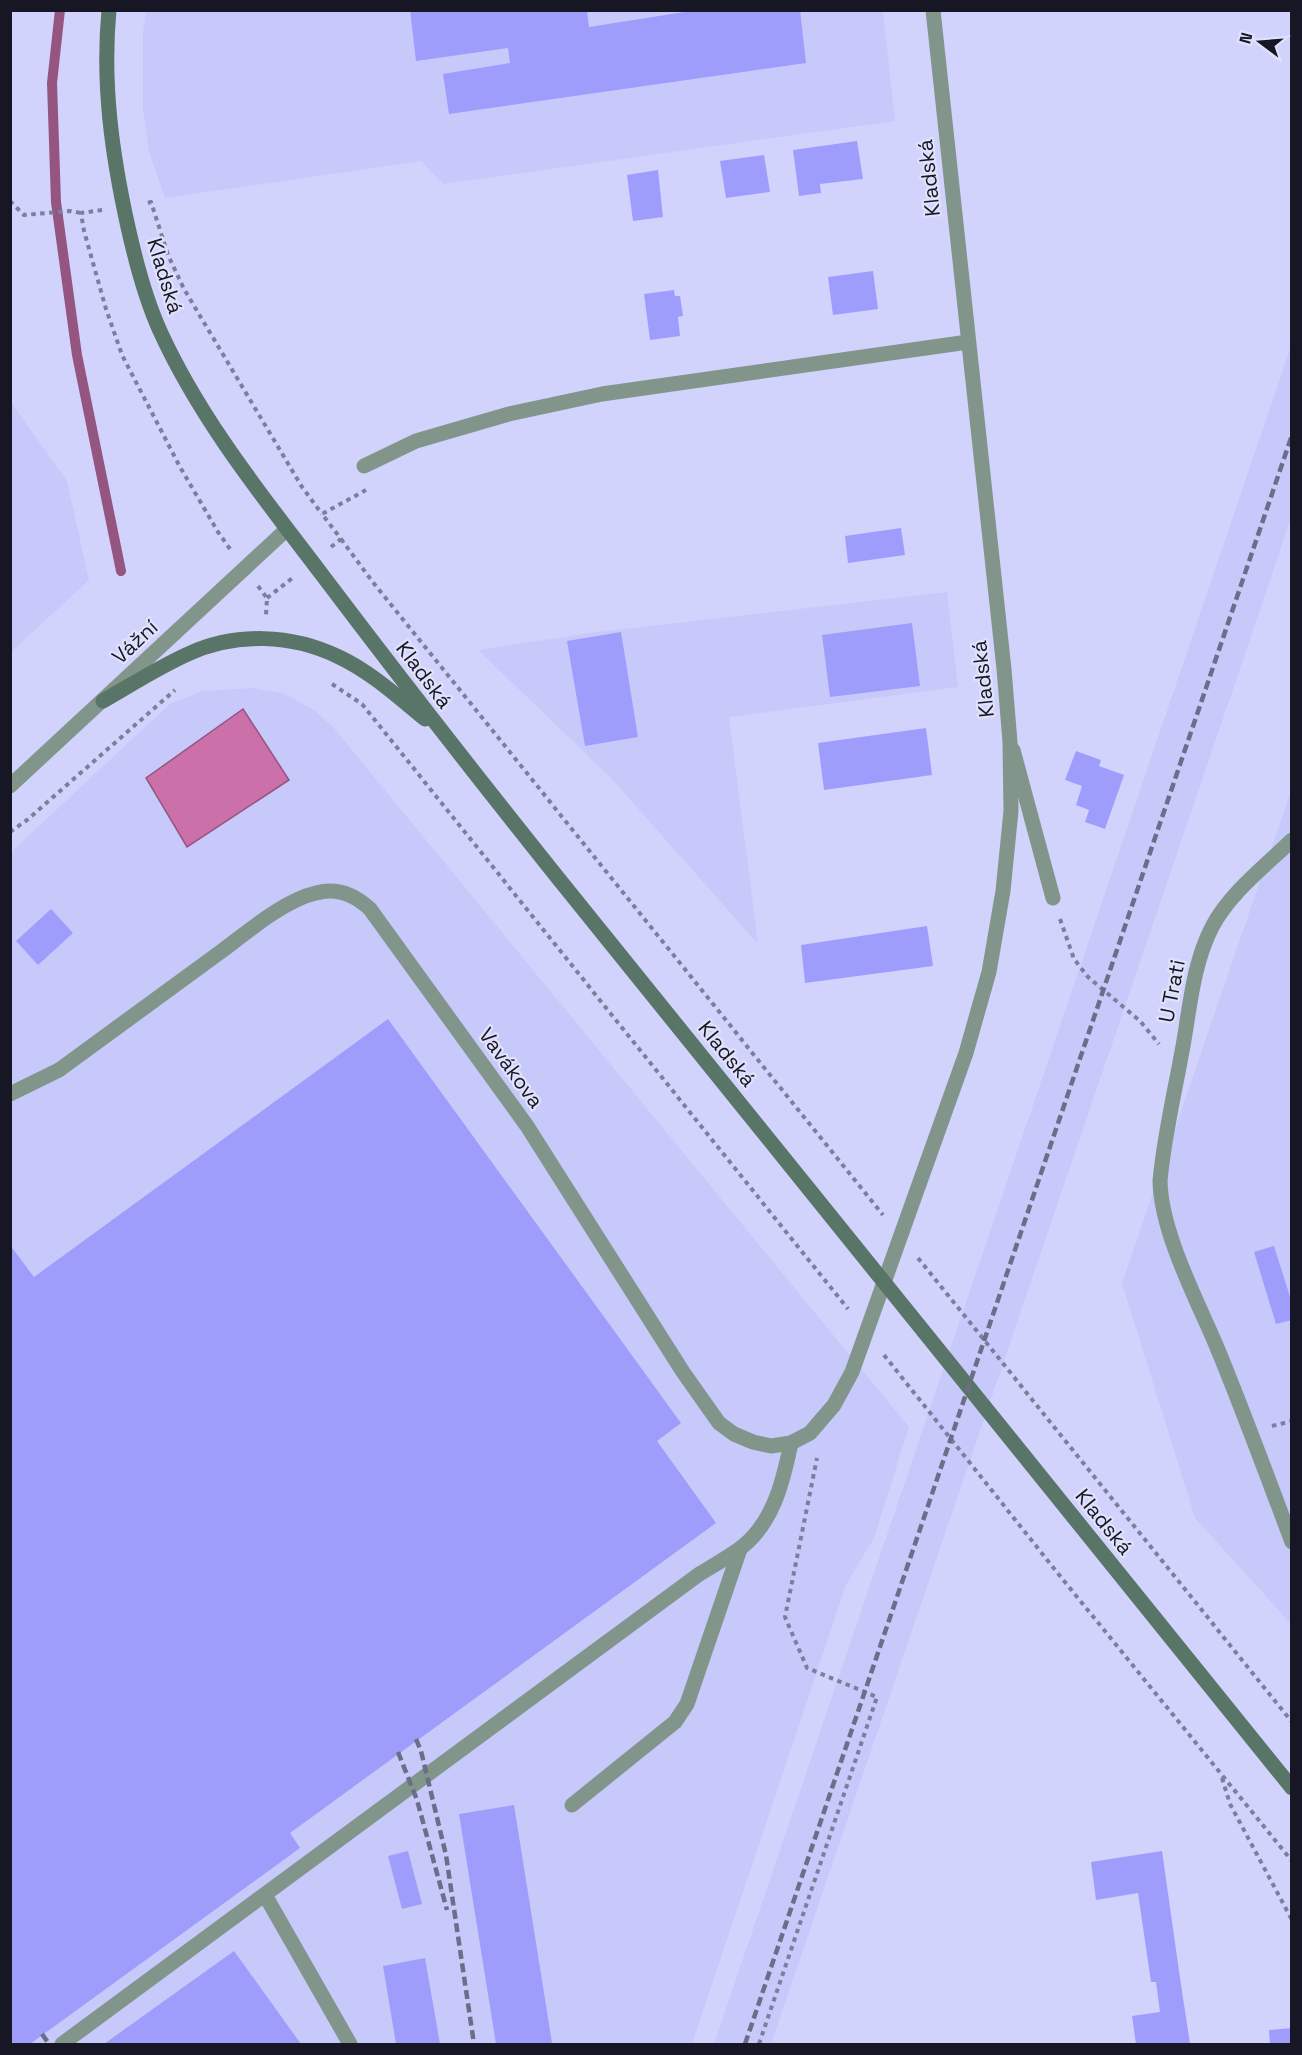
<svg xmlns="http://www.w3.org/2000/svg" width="1302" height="2055" font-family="'Space Grotesk',sans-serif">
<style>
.built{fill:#c7c9fa}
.water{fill:#cc70a9;stroke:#955581;stroke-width:1.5}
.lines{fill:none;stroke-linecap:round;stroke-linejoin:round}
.stream{stroke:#955581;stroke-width:10}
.building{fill:#9f9dfc}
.path{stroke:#7d7e9c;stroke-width:4;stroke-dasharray:4.5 4.5;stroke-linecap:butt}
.lane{stroke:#82958b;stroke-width:15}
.street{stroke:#82958b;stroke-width:15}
.secondary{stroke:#597567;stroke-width:15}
.rail{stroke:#6c6d88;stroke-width:4.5;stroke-dasharray:9 4.5;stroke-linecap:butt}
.labels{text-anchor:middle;stroke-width:4.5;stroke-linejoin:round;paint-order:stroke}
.street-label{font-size:21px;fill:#161624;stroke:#e0e1fb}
</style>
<rect width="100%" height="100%" fill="#d1d3fd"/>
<g class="built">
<path d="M146,11H883L895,121L443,184L421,161L165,198L149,152L143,110V33Z"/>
<path d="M1291,346V517L1273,572L771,2044H714Z"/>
<path d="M10,401L67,481L89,580L11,652Z"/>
<path d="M947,592L958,687L729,717L758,944L611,778L478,650L597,632Z"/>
<path d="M253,688L285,694L314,710L333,727L909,1427L874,1538L846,1585L692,2044H11V852L171,703L203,691Z"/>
<path d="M1291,791V1624L1195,1518L1122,1283Z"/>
</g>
<path class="water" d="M243,709L289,780L187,847L146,778Z"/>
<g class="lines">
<path class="stream" d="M60,10L52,83L56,202L77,355L121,571"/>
</g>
<g class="building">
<path d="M410,10H587L589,27L697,10H800L806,63L449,114L443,74L510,63L508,48L416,61Z"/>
<path d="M857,141L863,179L820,184L821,193L799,196L793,150Z"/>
<path d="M764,155L770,192L726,198L720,161Z"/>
<path d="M658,170L663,217L633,221L627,175Z"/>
<path d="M873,271L878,309L833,315L828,277Z"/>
<path d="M674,290L675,296H680L683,316L678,317L680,336L650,340L644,294Z"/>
<path d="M901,528L905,555L848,563L845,536Z"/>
<path d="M912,623L920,686L830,697L822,635Z"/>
<path d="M621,632L638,737L585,746L567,641Z"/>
<path d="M926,728L932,775L824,790L818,743Z"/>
<path d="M1076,751L1101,760L1099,766L1124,775L1105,829L1085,822L1089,810L1076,805L1082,786L1065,780Z"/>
<path d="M51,909L73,933L38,965L16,941Z"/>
<path d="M927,926L933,966L805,983L801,945Z"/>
<path d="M388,1019L681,1423L657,1441L716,1523L290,1833L300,1848L30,2044H10V1245L34,1277Z"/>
<path d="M1274,1246L1292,1303V1320L1276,1324L1254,1252Z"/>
<path d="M514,1805L552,2043L544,2044H496L459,1814Z"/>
<path d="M408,1851L422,1904L402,1909L388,1856Z"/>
<path d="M1162,1851L1180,1978L1190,2044H1136L1132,2016L1160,2012L1156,1982H1151L1138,1893L1096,1900L1091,1862Z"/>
<path d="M234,1951L301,2044H104L157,2006Z"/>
<path d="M425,1958L440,2044H396L383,1966Z"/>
<path d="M1292,2028V2044H1270L1269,2030Z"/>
</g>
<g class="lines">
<g class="path">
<path d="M10,201L24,215L70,211L81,213"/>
<path d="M148,203L151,202L168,255L184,289L302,487L322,514"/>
<path d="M102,210L81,213L84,231L106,309L122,355L180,467L218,532L230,549"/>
<path d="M341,539L372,581L883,1215"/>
<path d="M331,547L341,539L322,514L366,490"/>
<path d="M258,586L267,598L266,615"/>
<path d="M267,598L295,576"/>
<path d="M332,684L362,704L848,1309"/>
<path d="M10,832L27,820L175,690"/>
<path d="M1060,919L1074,959L1088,977L1140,1021L1159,1044"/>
<path d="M918,1258L1292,1722"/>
<path d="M884,1355L1056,1571L1292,1861"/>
<path d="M1272,1426L1292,1421"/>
<path d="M1222,1778L1230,1804L1292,1920"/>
<path d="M759,2044L877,1697L807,1668L785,1617L817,1458"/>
</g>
<g class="lane">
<path d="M1013,750L1053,898"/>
<path d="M10,1094L59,1070"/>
<path d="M572,1805L675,1722L687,1704L740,1549"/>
<path d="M265,1895L350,2044"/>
<path d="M62,2044L698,1575C711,1567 725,1559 738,1550C773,1525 783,1482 791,1443"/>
</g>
<g class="street">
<path d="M364,466L416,441L509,414L602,394L968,342"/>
<path d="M10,786L287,529"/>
<path d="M1292,840C1264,867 1230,893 1212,927C1193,964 1190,1007 1183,1046C1175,1091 1164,1136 1160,1181C1161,1232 1196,1298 1216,1345C1243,1410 1267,1476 1292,1542"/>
<path d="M59,1070C112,1031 165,992 219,953C245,934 284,900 316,893C337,887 355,895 370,909L527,1126L683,1372L719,1423L734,1434L753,1442L771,1446L791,1443L810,1433L834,1405L852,1372L966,1053L989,972L1003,891L1011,811L1010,742L1004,669L933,10"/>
</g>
<g class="secondary">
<path d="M109,10C102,84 112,155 128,227C136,263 145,298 160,331C201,421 264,498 323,576C400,678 478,778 558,878C802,1182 1047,1485 1292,1788"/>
<path d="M103,701C131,685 159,667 188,654C236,632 292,634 339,657C371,672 398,697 425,719"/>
</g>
<g class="rail">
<path d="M416,1739L421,1751L446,1855L474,2044"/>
<path d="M398,1752L417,1800L447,1910"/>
<path d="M42,2034L49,2044"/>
<path d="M745,2044L1292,435"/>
</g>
</g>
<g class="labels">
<g class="street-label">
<text transform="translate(929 178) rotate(-96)" y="7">Kladská</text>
<text transform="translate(165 276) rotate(73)" y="7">Kladská</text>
<text transform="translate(135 642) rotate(-43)" y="7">Vážní</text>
<text transform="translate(424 675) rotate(53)" y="7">Kladská</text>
<text transform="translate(983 679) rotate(-96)" y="7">Kladská</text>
<text transform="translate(1172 991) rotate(-79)" y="7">U Trati</text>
<text transform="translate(727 1054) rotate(51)" y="7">Kladská</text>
<text transform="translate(511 1068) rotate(54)" y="7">Vavákova</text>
<text transform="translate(1104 1522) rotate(51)" y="7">Kladská</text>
</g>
</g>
<rect width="1302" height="2055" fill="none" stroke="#161624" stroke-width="24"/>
<g transform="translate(1260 42) rotate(286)" stroke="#e0e1fb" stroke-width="4.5" paint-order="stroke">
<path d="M0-4.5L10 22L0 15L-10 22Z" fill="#161624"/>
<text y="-9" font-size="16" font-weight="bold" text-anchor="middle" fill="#161624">N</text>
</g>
</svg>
